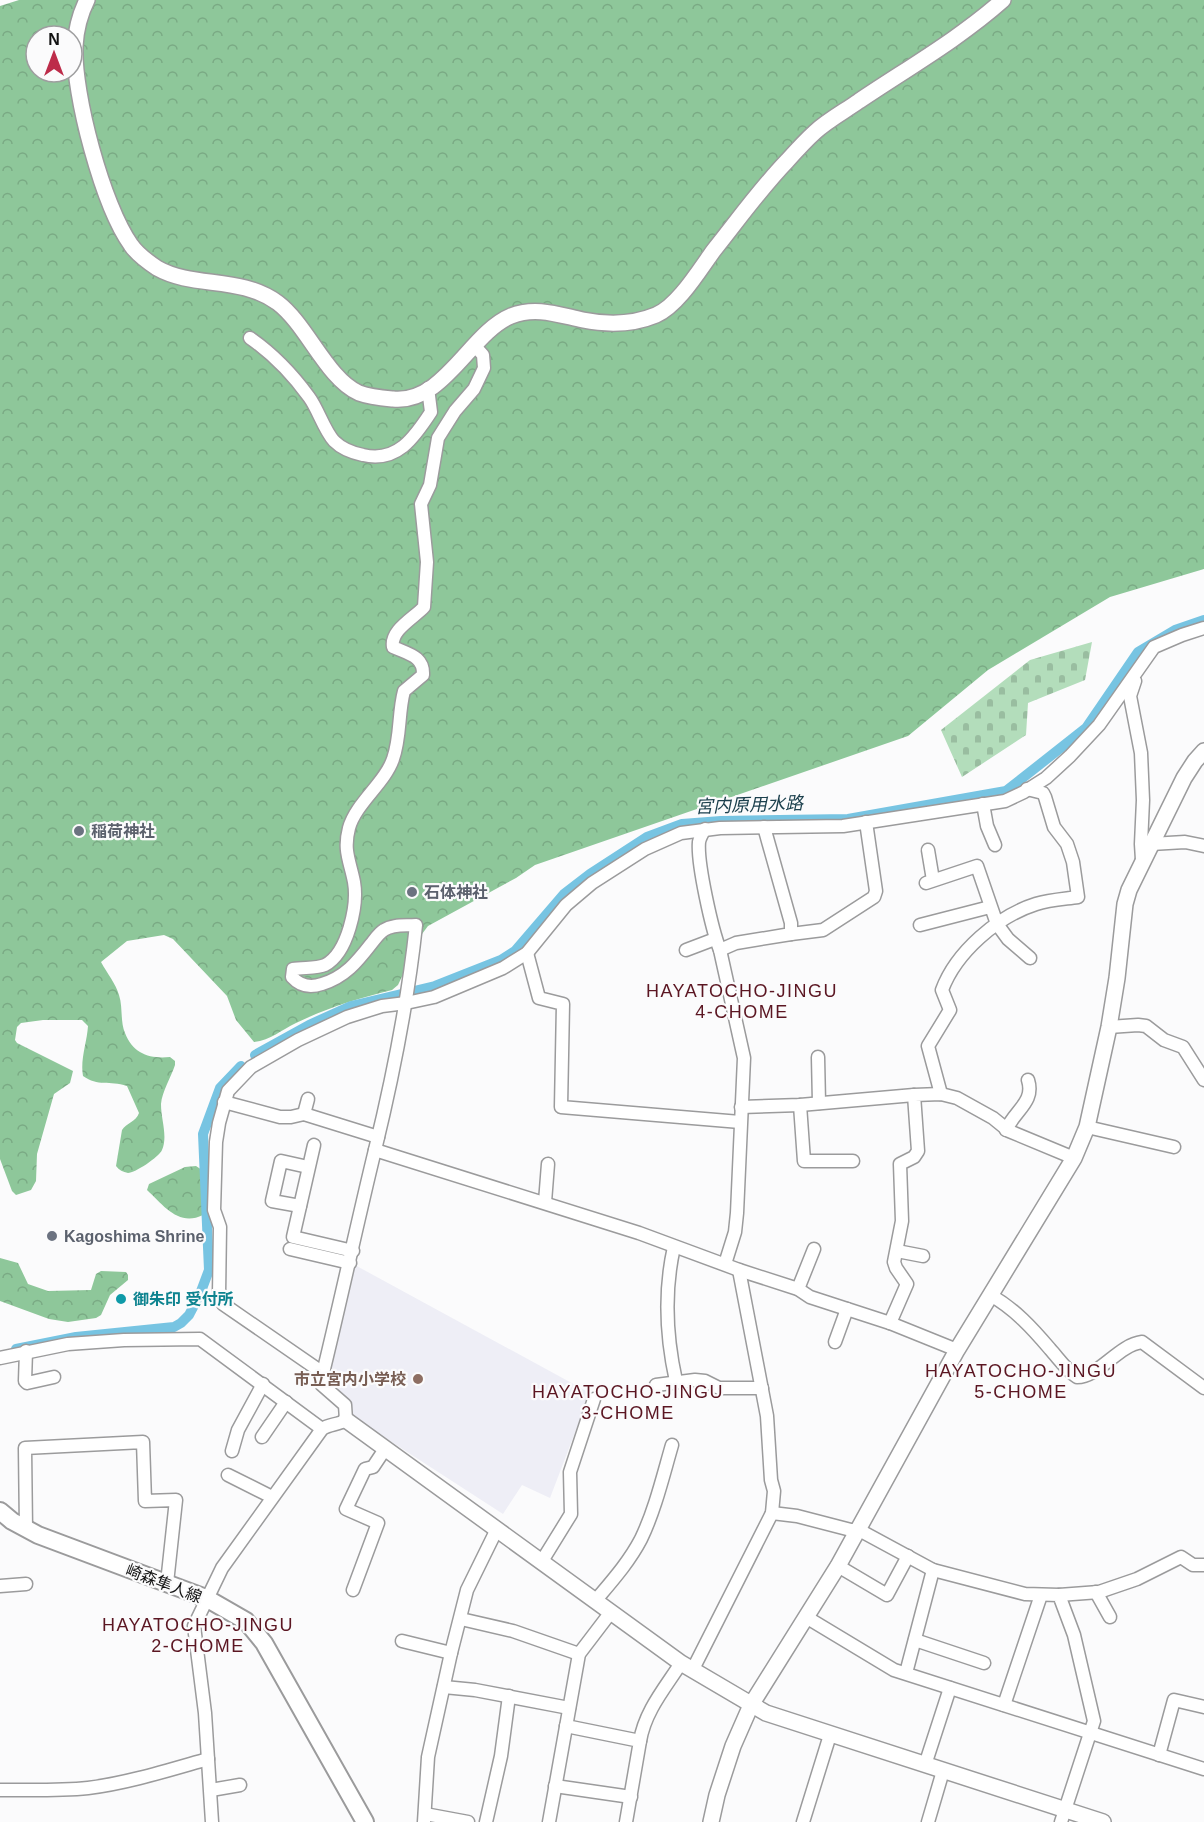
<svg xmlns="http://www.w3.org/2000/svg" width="1204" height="1822" font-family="Arial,'Noto Sans JP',sans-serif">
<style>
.built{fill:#eeeef6}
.forest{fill:url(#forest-crowns);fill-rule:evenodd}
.cemetery{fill:url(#cemetery-stones)}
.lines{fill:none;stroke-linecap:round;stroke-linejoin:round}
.canal{stroke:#77c4e2;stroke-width:10}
.minor-casing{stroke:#9b9b9c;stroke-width:15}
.tertiary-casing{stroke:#9b9b9c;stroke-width:18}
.secondary-casing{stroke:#9b9b9c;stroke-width:20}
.minor{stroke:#fff;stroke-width:12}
.tertiary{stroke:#fff;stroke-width:15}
.secondary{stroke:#fff;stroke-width:16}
.worship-dot{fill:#6b7280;stroke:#fbfbfc;stroke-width:2}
.culture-dot{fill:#0f9aa8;stroke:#fbfbfc;stroke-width:2}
.education-dot{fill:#8d6e63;stroke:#fbfbfc;stroke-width:2}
.labels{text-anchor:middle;stroke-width:4.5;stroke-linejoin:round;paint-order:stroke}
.worship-label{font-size:16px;font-weight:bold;fill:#5b616d;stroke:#fbfbfc;text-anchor:start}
.culture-label{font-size:16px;font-weight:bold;fill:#0d838f;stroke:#fbfbfc;text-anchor:start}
.education-label{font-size:16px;font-weight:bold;fill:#785e54;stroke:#fbfbfc;text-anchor:end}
.street-label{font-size:16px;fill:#131313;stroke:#fbfbfc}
.water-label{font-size:18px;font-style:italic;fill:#1c404d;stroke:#fbfbfc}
.neighbourhood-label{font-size:18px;letter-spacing:1.5px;fill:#5b1622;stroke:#fbfbfc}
</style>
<defs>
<pattern id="forest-crowns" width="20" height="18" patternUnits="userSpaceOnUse" patternTransform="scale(1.5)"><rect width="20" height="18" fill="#8ec79a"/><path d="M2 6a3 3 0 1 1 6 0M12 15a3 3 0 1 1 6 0" fill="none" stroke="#7aaa84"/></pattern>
<pattern id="cemetery-stones" width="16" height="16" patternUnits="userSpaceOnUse" patternTransform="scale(1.5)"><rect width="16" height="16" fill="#b3ddbb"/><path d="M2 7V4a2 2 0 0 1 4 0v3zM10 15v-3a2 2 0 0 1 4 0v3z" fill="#99bda0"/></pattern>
</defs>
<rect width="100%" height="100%" fill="#fbfbfc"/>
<path class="built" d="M353,1264L590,1393L550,1498L522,1485L503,1514L350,1415L351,1405L327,1380Z"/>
<g class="forest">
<path d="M19,0H1204V569L1110,597L988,670L908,736L535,865L516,878L428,926L422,934L398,985L392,990C359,998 327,1008 296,1023C281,1030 271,1040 254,1042L236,1020L227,996L173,939L164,935L127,941L101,962C107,973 116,984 119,995C123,1007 120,1021 125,1033C133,1054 150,1059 170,1057L175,1061V1065C171,1077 162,1092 161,1104C161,1120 168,1136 162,1150C159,1157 135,1173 128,1173C123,1172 119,1170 116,1166L122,1130C126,1123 136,1122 139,1113L127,1086C109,1080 98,1087 83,1076C80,1060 87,1042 88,1026L82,1020H43L21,1023L17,1027L15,1040L17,1043L73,1071L70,1083L54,1094L37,1154L36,1181L31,1190L16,1195L12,1191L0,1159V6ZM36,36H72V72H36Z"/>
<path d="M196,1166L202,1170L203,1215C179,1227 164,1206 147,1190L149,1184L185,1167Z"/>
<path d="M0,1258L18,1263L28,1284L48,1291L91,1290L96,1274L101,1271L126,1272L128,1275V1280L110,1295L101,1315L96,1318L68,1322L49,1319L0,1301Z"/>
</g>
<path class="cemetery" d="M1092,642L1085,680L1028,703L1026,735L962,777L941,730L1030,660Z"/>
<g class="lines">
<g class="canal">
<path d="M255,1055L309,1025L351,1006L435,986L501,960L515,951L564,894L590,874L647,837L682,824L721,821L848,819L1006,791L1086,728L1138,652L1175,630L1204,620"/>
<path d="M16,1349L76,1337L174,1327L181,1323L189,1315L200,1294L209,1270L203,1134L220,1088L241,1066"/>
</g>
<g class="minor-casing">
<g id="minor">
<path d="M250,338C273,354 293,375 309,397C318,409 324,430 334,441C342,449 353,453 363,455C397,463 414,438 431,412L428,388"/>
<path d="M1135,681L1130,696L1141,753L1143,800L1141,844L1142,860"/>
<path d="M983,804L987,826L995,845"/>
<path d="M705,829C702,834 700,837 699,842C697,863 712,930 720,950L744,1058L737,1213L735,1232L725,1264"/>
<path d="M1151,844L1185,842L1204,846"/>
<path d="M928,850L933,880"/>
<path d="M926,883L977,866L997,924L1008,939L1030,958"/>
<path d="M920,925L990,907"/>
<path d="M791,934L823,930L874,897L876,891L866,822"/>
<path d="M686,950L715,939"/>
<path d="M720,950L736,943L791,934V923L764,827"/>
<path d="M527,953L539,998L563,1004L561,1107L740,1122"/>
<path d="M1109,1027L1138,1025L1146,1026L1164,1040L1183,1047L1204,1080"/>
<path d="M818,1057L819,1103"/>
<path d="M941,1094L928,1046L950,1010L942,990C956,952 998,916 1036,904C1049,900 1064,899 1078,897L1073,862L1067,844L1054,827L1045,797L1043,793L1027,789"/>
<path d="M224,1102L280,1117H291L304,1114L378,1137"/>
<path d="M800,1105L804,1161H853"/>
<path d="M741,1107L800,1105L914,1095"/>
<path d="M304,1114L308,1099"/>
<path d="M1087,1127L1174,1147"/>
<path d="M1006,1130C1015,1110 1035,1102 1028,1080"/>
<path d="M314,1145L293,1237L353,1251"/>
<path d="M375,1150L639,1233L739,1270L798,1289L810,1297L890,1323L957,1350"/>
<path d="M545,1202L548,1164"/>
<path d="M300,1206L272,1201L281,1161L308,1167"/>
<path d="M674,1247C664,1291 666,1336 676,1381"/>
<path d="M290,1249L350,1263"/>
<path d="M897,1251L923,1256"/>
<path d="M798,1289L814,1249"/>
<path d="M990,1295C1014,1308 1033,1329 1050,1349C1059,1359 1066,1370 1077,1377C1099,1377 1118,1345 1142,1342L1204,1388"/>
<path d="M890,1323L907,1284L896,1268L894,1262L902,1221L900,1164L914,1157L918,1151L914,1095L941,1094L957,1098L993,1118L1009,1131L1074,1158"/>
<path d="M835,1342L847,1309"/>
<path d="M26,1351L25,1381L27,1383L54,1377"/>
<path d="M0,1358L68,1344L124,1340L200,1339L322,1429"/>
<path d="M323,1373L223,1304L219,1295L220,1227L214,1210L216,1142L219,1123L228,1091L251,1067L298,1040L347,1017L382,1006L406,1003L434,997L503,968L527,953L566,905L592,883L645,849L681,833L720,828L843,826L1005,801L1024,792L1046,778L1070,756L1099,725L1154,647L1182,635L1204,628"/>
<path d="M656,1385L695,1380L705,1381L719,1388H762"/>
<path d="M262,1437L286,1402"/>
<path d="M232,1451L238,1430L263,1384"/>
<path d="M228,1475L272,1497"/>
<path d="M772,1513L797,1516L851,1530H859L933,1570L1025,1594L1059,1595L1074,1635L1094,1721L1061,1822"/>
<path d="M26,1529L25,1448L143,1442L145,1501L176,1500L167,1583"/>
<path d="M542,1561L571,1514L570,1472L594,1399"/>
<path d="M838,1566L887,1595L908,1556"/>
<path d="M0,1586L26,1584"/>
<path d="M353,1590L378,1523L346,1509L365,1469L373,1467L385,1449"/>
<path d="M1096,1592L1110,1617"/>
<path d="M1059,1595L1099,1592L1137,1579L1181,1557L1193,1565H1204"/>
<path d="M596,1600C612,1581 629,1562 641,1539C655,1510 663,1476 672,1445"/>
<path d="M806,1617L894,1670L1204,1769"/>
<path d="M461,1619L513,1631L579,1654"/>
<path d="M915,1640L984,1663"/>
<path d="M402,1641L451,1653"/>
<path d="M693,1669L772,1513L774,1491L771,1480L767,1416L739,1270"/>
<path d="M906,1673L933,1570"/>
<path d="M444,1687L475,1690L569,1708"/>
<path d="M1004,1705L1041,1595"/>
<path d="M566,1726L640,1741L626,1822"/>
<path d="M640,1741C645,1711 665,1688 681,1663"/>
<path d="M1159,1755L1174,1700L1204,1707"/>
<path d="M925,1765L950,1688"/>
<path d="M555,1786L631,1797"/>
<path d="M0,1790C29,1790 59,1791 88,1788C128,1783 169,1770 208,1759"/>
<path d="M211,1790L240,1785"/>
<path d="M425,1814L468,1822"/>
<path d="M212,1822L205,1713L194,1626L222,1568L322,1429C329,1424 338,1425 346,1420L345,1405L321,1384L323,1373C341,1299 357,1224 375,1150C393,1076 408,1001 416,925C405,926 393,924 384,930C379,933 375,939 371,944C357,962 345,977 322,984C310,988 300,986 292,977L293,969C303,967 316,969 325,965C348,953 358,905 354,882C350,861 343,851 349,828C356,803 385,783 393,759C401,737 398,713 404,691L423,675C424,656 408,654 393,647C390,630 414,618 424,607L427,562L421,504L430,485L438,438L455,411L474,389L484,368L483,355L474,345"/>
<path d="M424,1822L428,1757L451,1653L467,1590L497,1529"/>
<path d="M486,1822L501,1756L509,1696"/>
<path d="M549,1822L579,1654L611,1612"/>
<path d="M803,1822L830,1735"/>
<path d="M928,1822L943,1771"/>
</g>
</g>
<g class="tertiary-casing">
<g id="tertiary">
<path d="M87,0C80,14 76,30 75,46C73,94 103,206 131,245C137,254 148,262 157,268C194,289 240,275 278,303C307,325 327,379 359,393C370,397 382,398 393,399C444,404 470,333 511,316C536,306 559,315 583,320C608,325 632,325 656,315C678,306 700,269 714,250C738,220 760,189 787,161C796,151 805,141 815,132C828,120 845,111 859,101C908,68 959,39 1003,0"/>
<path d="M346,1420L681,1663L766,1713L1103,1822"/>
<path d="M711,1822L717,1795L733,1746L751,1705L838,1566L957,1350L1074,1158L1087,1127L1109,1027L1117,978L1125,904L1129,890L1184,778L1195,761L1204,751"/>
</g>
</g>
<g class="secondary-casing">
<path id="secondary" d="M0,1511L12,1521L38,1535L206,1598L246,1621L264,1643L365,1822"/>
</g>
<use href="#minor" class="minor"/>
<use href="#tertiary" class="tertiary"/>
<use href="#secondary" class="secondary"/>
</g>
<g class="worship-dot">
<circle cx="79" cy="831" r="6"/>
<circle cx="412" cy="892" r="6"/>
<circle cx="52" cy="1236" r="6"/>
</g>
<circle class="culture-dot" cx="121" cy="1299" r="6"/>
<circle class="education-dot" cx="418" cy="1379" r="6"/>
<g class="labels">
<g class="worship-label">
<text x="91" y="837">稲荷神社</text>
<text x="424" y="898">石体神社</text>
<text x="64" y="1242">Kagoshima Shrine</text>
</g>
<g class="culture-label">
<text x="133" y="1305">御朱印 受付所</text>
</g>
<g class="education-label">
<text x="406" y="1385">市立宮内小学校</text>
</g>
<g class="street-label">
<text transform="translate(164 1583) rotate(21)" y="6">崎森隼人線</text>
</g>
<g class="water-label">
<text transform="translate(749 805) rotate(-2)" y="6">宮内原用水路</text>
</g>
<g class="neighbourhood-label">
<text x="742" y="997">HAYATOCHO-JINGU<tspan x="742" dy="21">4-CHOME</tspan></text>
<text x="1021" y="1377">HAYATOCHO-JINGU<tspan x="1021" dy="21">5-CHOME</tspan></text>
<text x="628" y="1398">HAYATOCHO-JINGU<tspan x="628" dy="21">3-CHOME</tspan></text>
<text x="198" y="1631">HAYATOCHO-JINGU<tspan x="198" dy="21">2-CHOME</tspan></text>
</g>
</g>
<g transform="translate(54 54)"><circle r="28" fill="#fbfbfc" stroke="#9e9e9f" stroke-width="1.5"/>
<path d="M0-4.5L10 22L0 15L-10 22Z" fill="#bd2c4a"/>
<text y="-9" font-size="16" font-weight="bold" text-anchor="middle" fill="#131313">N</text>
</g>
</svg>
